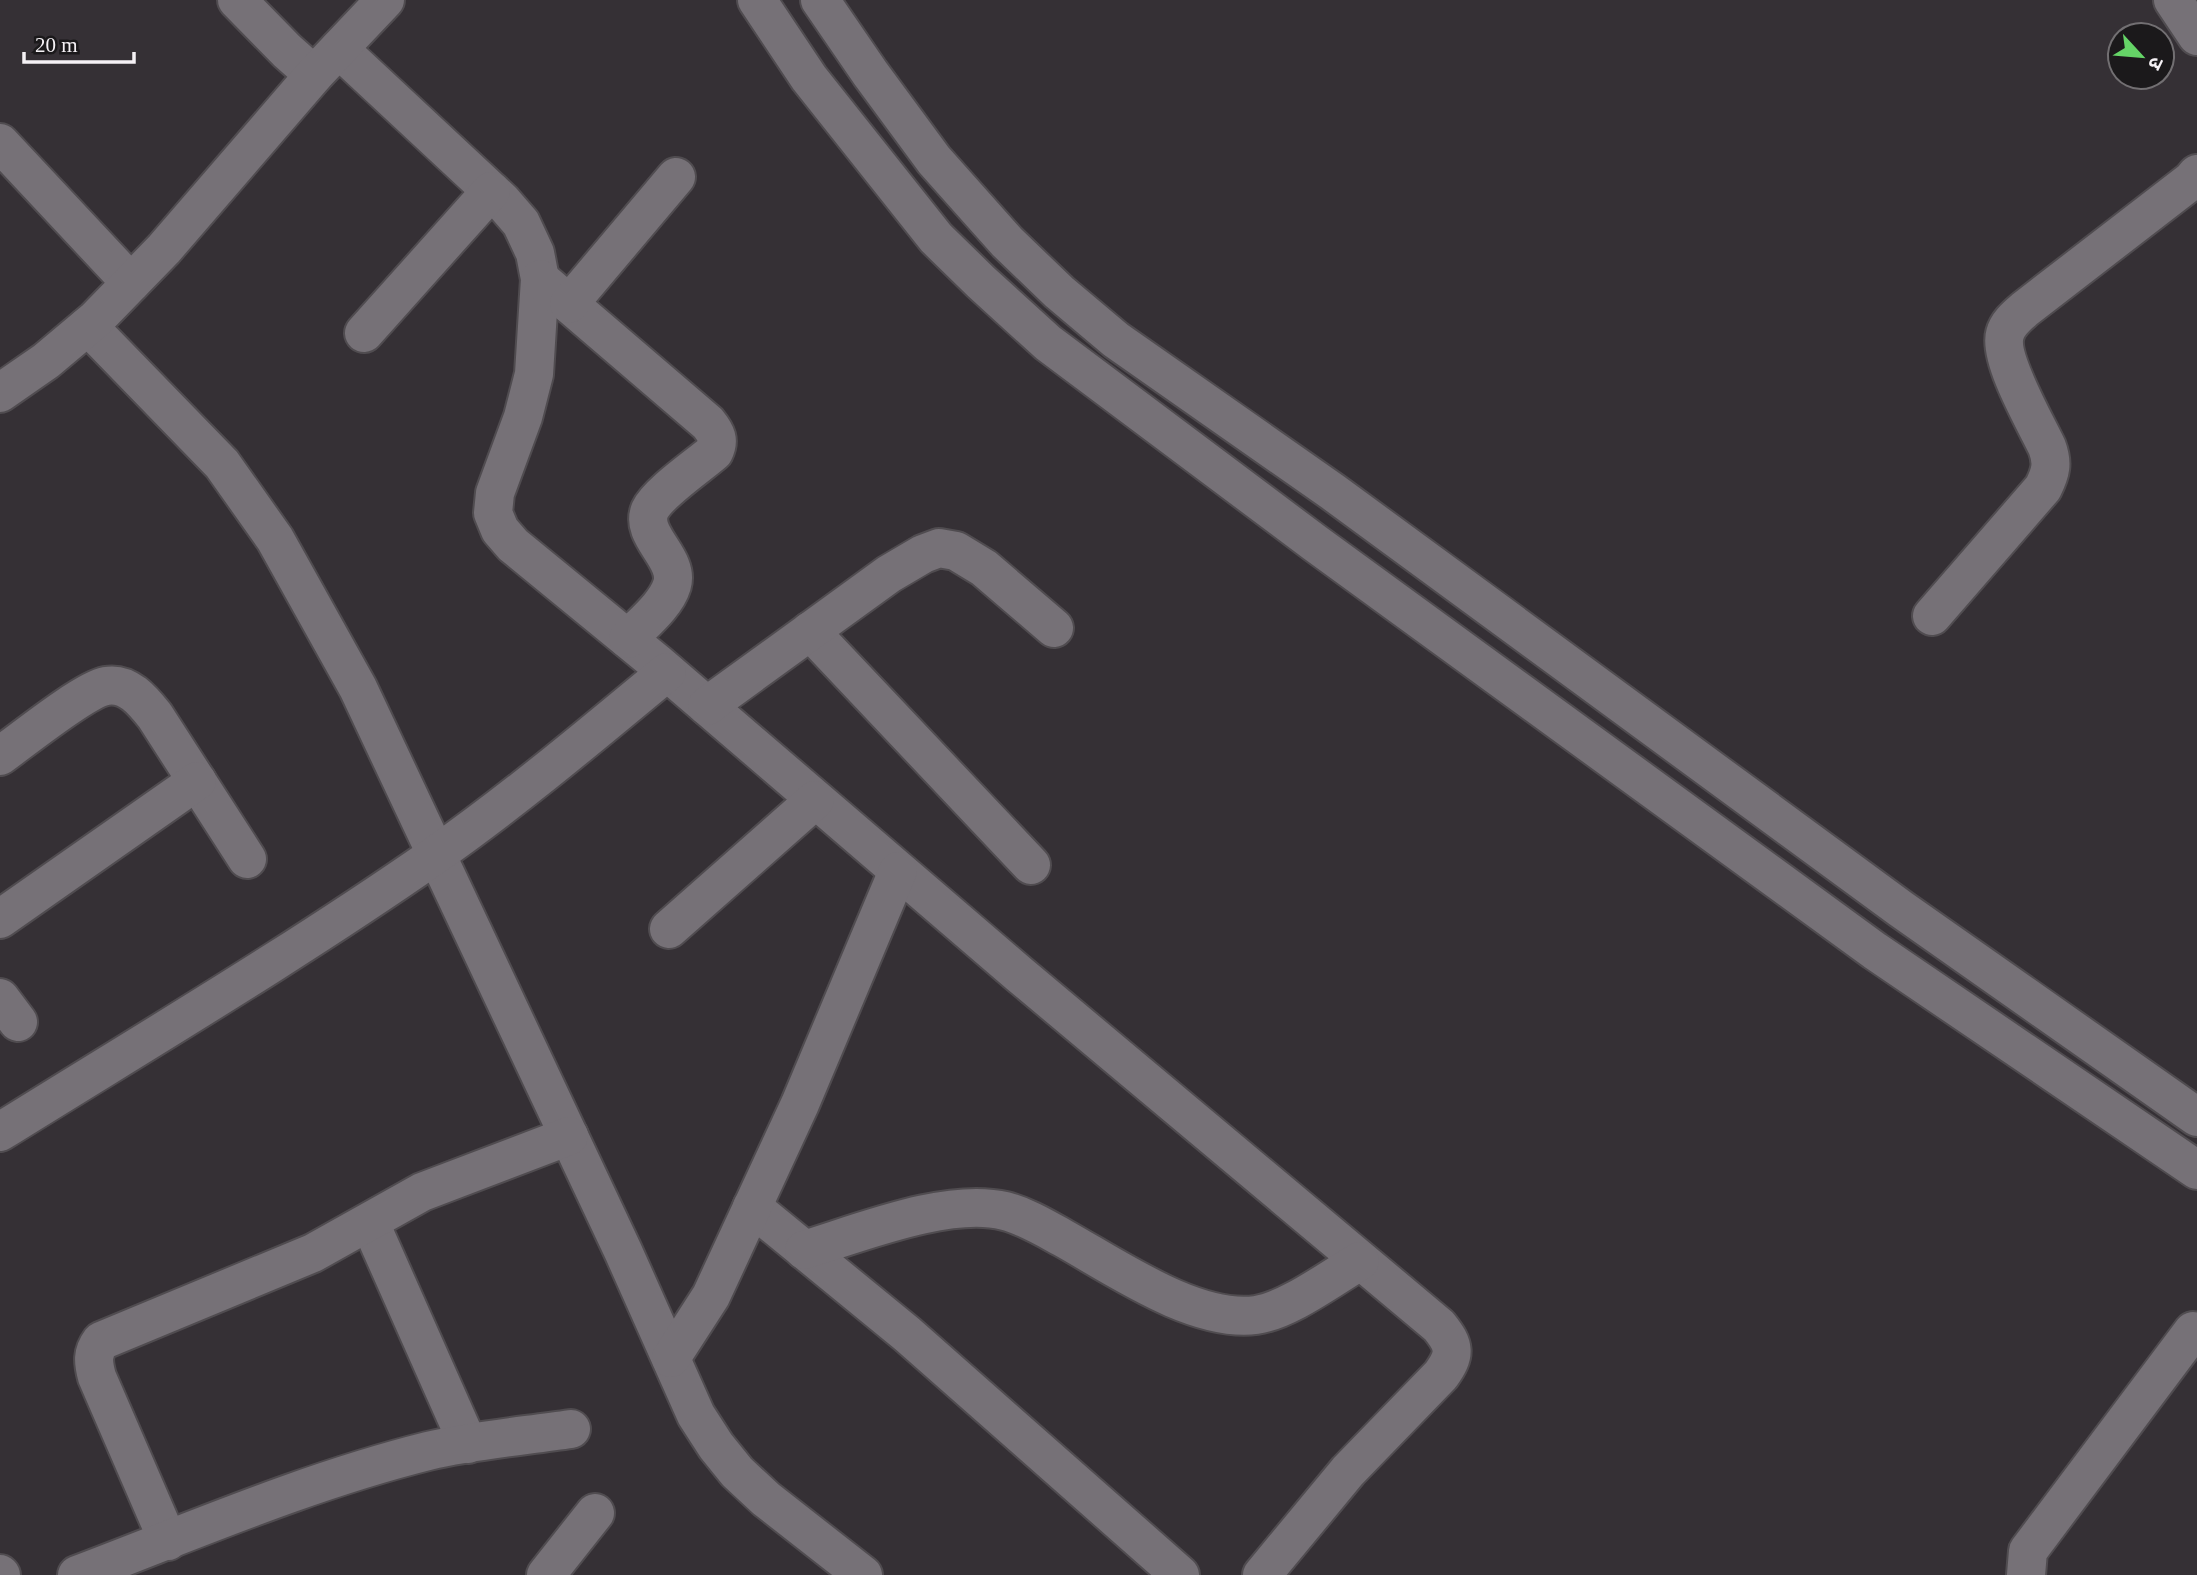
<svg xmlns="http://www.w3.org/2000/svg" width="2197" height="1575" font-family="'Times New Roman','Noto Sans Devanagari',serif">
<style>
.lines{fill:none;stroke-linecap:round;stroke-linejoin:round}
.minor-casing{stroke:#504c50;stroke-width:42}
.minor{stroke:#767177;stroke-width:38}
</style>
<rect width="100%" height="100%" fill="#353035"/>
<g class="lines">
<g class="minor-casing">
<g id="minor">
<path d="M237,0L287,51L314,75"/>
<path d="M757,0L809,78L936,238L981,282L1048,343L1315,543L1875,951L2197,1170"/>
<path d="M820,0L870,73L934,160L1007,242L1059,292L1116,340L1333,492L1901,909L2197,1117"/>
<path d="M2173,0L2197,36"/>
<path d="M339,49L502,201L521,223L535,253L540,279L534,374L523,417L495,493L493,513L500,530L513,545L657,663L1019,974L1439,1326C1455,1346 1456,1354 1441,1375L1348,1471L1262,1575"/>
<path d="M0,143L131,283"/>
<path d="M540,279L708,423C716,433 720,440 714,452C698,466 658,493 650,510C639,536 680,558 672,585C666,605 642,624 628,639"/>
<path d="M569,304L676,177"/>
<path d="M88,326L222,464L275,539L358,688L623,1251L696,1415L716,1446L737,1472L766,1499L863,1575"/>
<path d="M364,333L491,191"/>
<path d="M0,393L46,361L96,319L164,249L314,75L385,0"/>
<path d="M1932,616L2043,488C2051,472 2053,463 2047,447C2035,422 1998,358 2005,334C2008,323 2017,316 2025,309L2192,180L2197,174"/>
<path d="M810,631L1031,865"/>
<path d="M707,706L889,574L923,554L939,548L956,551L984,568L1054,628"/>
<path d="M0,756C21,741 84,690 106,686C128,682 143,701 155,716L247,859"/>
<path d="M0,919L197,781"/>
<path d="M669,929L815,800"/>
<path d="M0,998L18,1022"/>
<path d="M0,1132C146,1041 293,954 434,856C515,799 591,735 667,672"/>
<path d="M752,1207L907,1334L1180,1575"/>
<path d="M370,1223L468,1444"/>
<path d="M804,1250C860,1233 948,1197 1005,1211C1025,1216 1045,1228 1063,1238C1115,1267 1195,1323 1256,1315C1289,1310 1331,1278 1360,1261"/>
<path d="M671,1358L711,1296L800,1104L898,871"/>
<path d="M168,1541L97,1377C93,1362 92,1353 101,1341L313,1253L422,1192L569,1136"/>
<path d="M0,1574L1,1575"/>
<path d="M77,1575C193,1531 308,1481 428,1451C475,1440 524,1436 571,1429"/>
<path d="M546,1575L595,1513"/>
<path d="M2026,1575L2028,1551L2193,1331"/>
</g>
</g>
<use href="#minor" class="minor"/>
</g>
<g transform="translate(2141 56) rotate(116)"><circle r="33" fill="#1b191b" stroke="#726f72" stroke-width="2"/>
<path d="M0-5L12 26L0 18L-12 26Z" fill="#65d467"/>
<text y="-10" font-size="19" font-weight="bold" text-anchor="middle" fill="#f5f1f5">उ</text>
</g>
<path d="M24 52v10h110v-10" fill="none" stroke="#f5f1f5" stroke-width="3.5"/>
<text x="35" y="52" font-size="21" fill="#f5f1f5" stroke="#1b191b" stroke-width="5" paint-order="stroke">20 m</text>
</svg>
